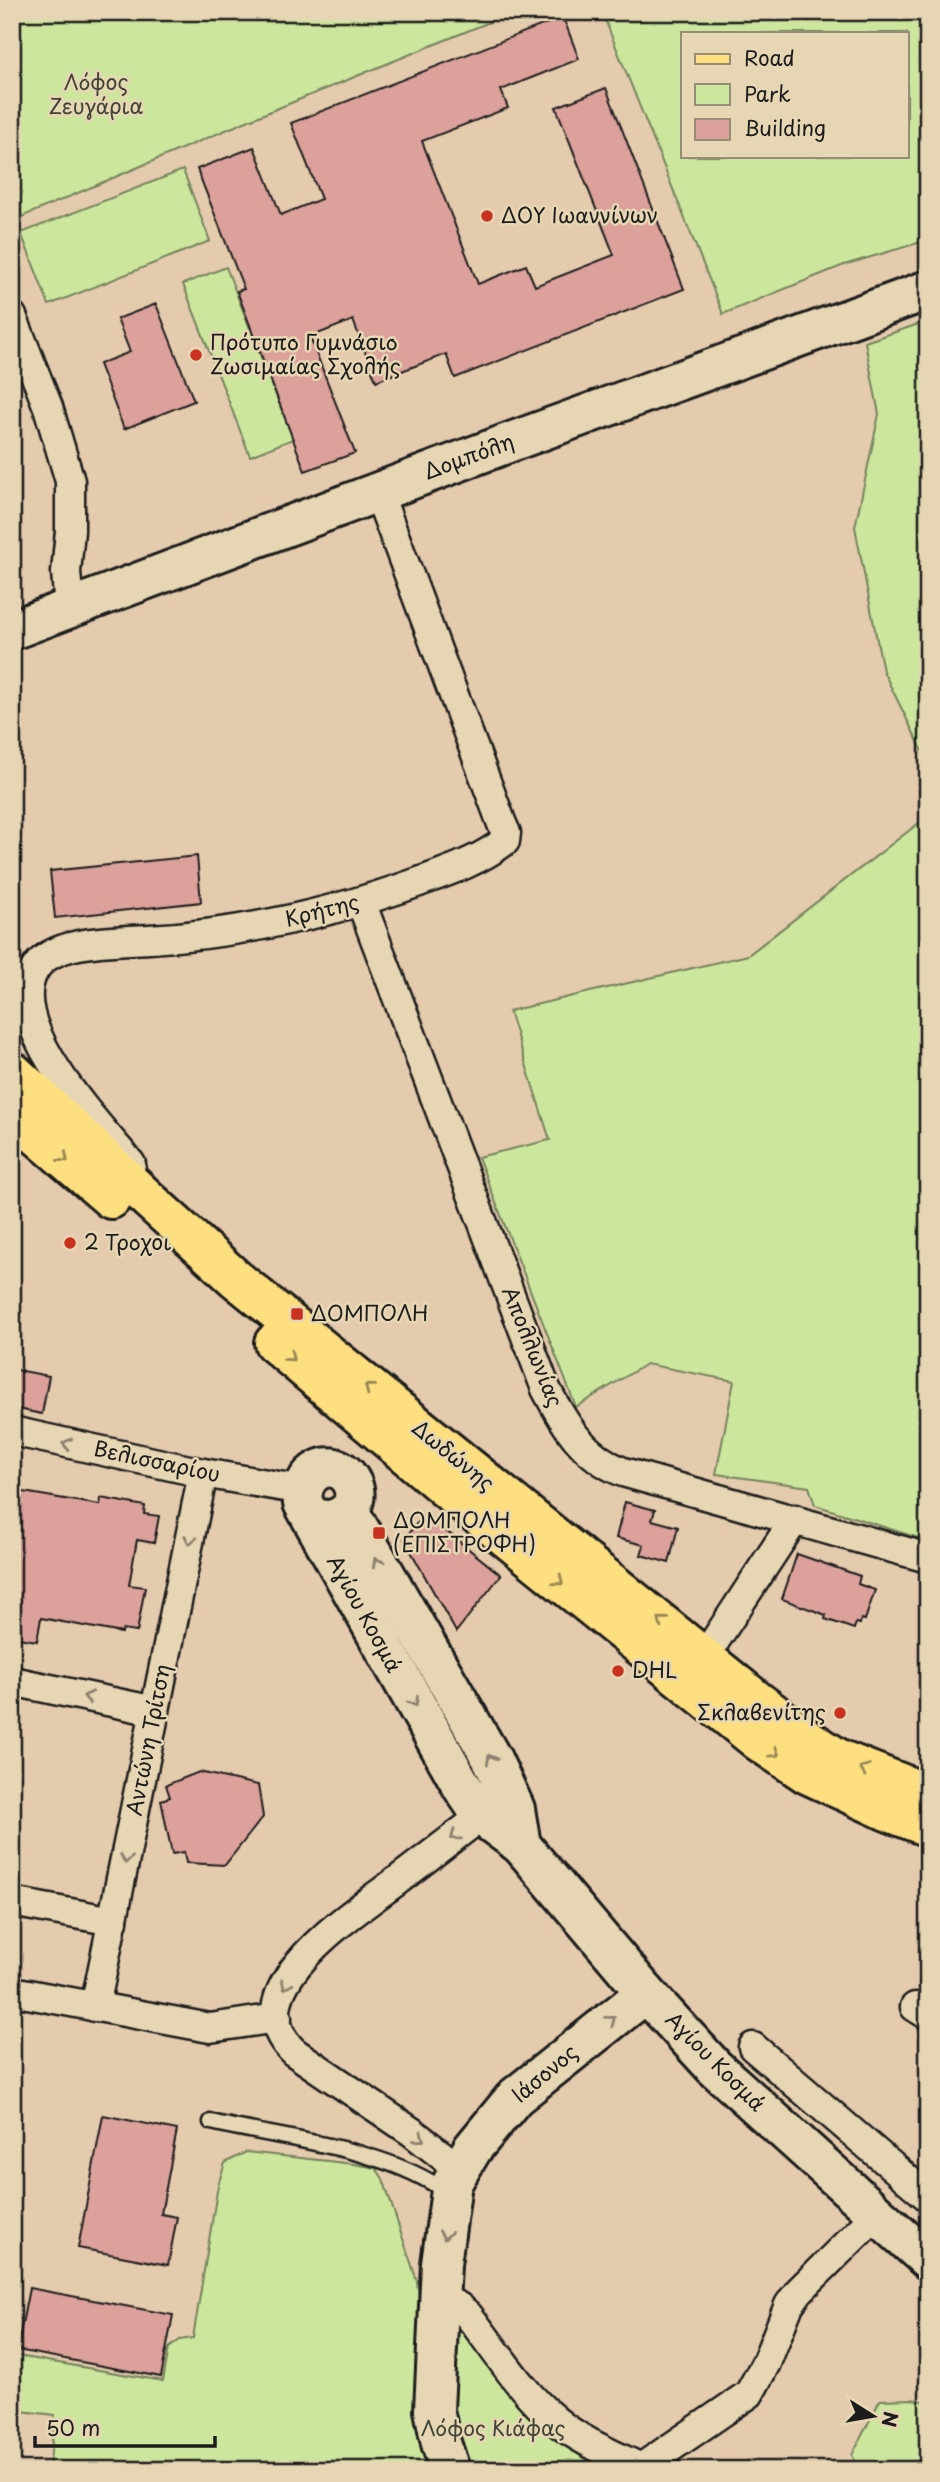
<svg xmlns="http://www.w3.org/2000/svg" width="940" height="2482" font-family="'Playpen Sans',sans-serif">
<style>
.green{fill:#cce79d;stroke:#74825c;stroke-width:2;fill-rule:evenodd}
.building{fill:#dba19a;stroke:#1c1c1c;stroke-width:2}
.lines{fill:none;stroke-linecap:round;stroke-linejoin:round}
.lane-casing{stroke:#1c1c1c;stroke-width:19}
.street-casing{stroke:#1c1c1c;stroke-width:33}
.secondary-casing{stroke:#1c1c1c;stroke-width:44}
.primary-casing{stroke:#1c1c1c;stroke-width:44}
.lane{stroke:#e7d6b3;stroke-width:14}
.street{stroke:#e7d6b3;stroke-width:28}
.secondary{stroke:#e7d6b3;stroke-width:38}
.primary{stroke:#fddf80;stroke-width:38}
.oneway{stroke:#988753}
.oneway2{stroke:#8c826f}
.poi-dot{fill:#c8321e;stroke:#e7d6b3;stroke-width:2.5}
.labels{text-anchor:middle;stroke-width:5;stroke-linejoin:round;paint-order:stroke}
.park-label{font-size:21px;fill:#3f4536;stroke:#e7d6b3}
.poi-label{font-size:21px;fill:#1c1c1c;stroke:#e7d6b3;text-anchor:start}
.street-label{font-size:21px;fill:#1c1c1c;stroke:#e7d6b3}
</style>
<rect width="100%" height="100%" fill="#e5cbae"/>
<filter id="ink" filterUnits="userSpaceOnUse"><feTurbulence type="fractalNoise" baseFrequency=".0143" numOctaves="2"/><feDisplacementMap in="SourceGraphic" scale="14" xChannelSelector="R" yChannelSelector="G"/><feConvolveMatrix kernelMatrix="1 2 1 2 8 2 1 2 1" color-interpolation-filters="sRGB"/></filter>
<g filter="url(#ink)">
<g class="green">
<path d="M12,12H514L254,118L12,221Z"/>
<path d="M602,12H928V240L844,265L723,314ZM907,33V156H683V33Z"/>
<path d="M183,170L210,241L49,305L21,233Z"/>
<path d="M226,267L293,439L250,456L183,284Z"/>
<path d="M928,321V762L883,671L855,527L879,414L865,342Z"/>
<path d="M928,816V1541L815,1505L809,1487L716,1474L734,1381L646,1364L576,1407L478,1157L550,1140L509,1011L748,955Z"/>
<path d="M246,2152L354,2164L376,2168L383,2179L417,2281L437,2466L402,2470H49L55,2415L12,2410V2355L163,2381L169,2348L180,2340L193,2338L218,2185L225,2163Z"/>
<path d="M469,2326L618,2470H464L450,2435L448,2330Z"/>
<path d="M912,2399L928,2402V2470H860L852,2455L880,2400Z"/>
</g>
<g class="building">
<path d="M563,17L579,59L501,90L508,108L422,141L478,284L526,265L535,286L614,255L556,107L606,88L684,289L455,378L446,354L376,381L353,320L310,337L355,453L305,471L237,291L244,289L197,169L254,147L281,215L321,199L291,123Z"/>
<path d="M156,304L194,401L124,429L99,364L130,352L117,319Z"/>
<path d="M197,856L201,902L55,918L50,871Z"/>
<path d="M12,1369L49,1376L42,1414L12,1408Z"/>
<path d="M12,1490L100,1505L101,1498L145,1506L144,1514L159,1516L154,1543L137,1540L129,1585L145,1587L137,1632L123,1630L122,1633L41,1618L37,1641L12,1637Z"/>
<path d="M625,1502L655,1510L652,1520L678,1527L669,1563L641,1555L644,1545L616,1538Z"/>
<path d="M425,1514L501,1575L456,1632L404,1539Z"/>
<path d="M797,1554L860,1576L858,1584L875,1590L865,1620L861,1619L860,1624L856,1623L854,1629L825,1619L826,1615L782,1599Z"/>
<path d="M199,1772L258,1785L263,1817L225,1865L186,1863L184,1852L172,1854L161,1800L170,1797L166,1785Z"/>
<path d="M103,2115L177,2130L161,2214L177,2217L168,2265L78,2248Z"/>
<path d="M29,2288L173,2315L161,2377L17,2350Z"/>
</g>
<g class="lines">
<g class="lane-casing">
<path id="lane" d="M211,2122C287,2140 384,2147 448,2193"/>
</g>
<g class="street-casing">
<g id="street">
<path d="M12,316L48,407L70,481V531L66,572L69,608"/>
<path d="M361,902L546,1389C565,1425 583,1456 623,1472L928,1558"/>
<path d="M131,1164C98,1124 1,1024 35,969C53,939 118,941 149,939C241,934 332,913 419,882C449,871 479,861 505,841L506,833L502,824L378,492"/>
<path d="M12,1431L203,1473L302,1490"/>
<path d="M705,1656L795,1519"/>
<path d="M12,1681L155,1711"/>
<path d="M12,1902L113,1921"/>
<path d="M12,1991L210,2028L277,2018"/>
<path d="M95,2007L203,1473"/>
<path d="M915,2007L928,2015"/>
<path d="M753,2047L928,2197"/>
<path d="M459,2169L412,2132L294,2052C229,1991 357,1911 398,1880C431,1855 463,1830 496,1805"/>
<path d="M439,2297L459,2307L468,2315C496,2350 520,2391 555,2420C580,2441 612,2454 641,2468"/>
<path d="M638,2470L749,2394L766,2363L789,2305L799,2291L877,2214"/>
</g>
</g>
<g class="secondary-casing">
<g id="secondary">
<path d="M12,630L516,440L928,290"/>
<path d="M349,1511L492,1759L515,1809L521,1845"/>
<path d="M310,1514C333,1531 367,1507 350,1480C333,1453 298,1473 303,1503L463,1788L482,1816L521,1845L646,1993L714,2067L928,2260"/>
<path d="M450,2470L441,2443L434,2410L441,2264L452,2183L473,2148L515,2097L646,1993"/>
</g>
</g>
<g class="primary-casing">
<g id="primary">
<path d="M12,1071L150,1201L236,1279L759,1702L808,1739L839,1759L928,1794"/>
<path d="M12,1114L111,1199"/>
<path d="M274,1343L457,1498L758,1741L807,1774L887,1811L928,1827"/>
</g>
</g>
<use href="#lane" class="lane"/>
<use href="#street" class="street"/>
<use href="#secondary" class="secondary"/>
<use href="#primary" class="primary"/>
</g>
<defs><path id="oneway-chevron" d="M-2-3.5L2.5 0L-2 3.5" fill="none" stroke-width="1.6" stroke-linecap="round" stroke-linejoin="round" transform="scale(1.75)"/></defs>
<g class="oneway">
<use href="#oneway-chevron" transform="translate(64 1158) rotate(40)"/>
<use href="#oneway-chevron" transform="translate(290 1357) rotate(41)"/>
<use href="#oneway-chevron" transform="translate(369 1388) rotate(-141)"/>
<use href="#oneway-chevron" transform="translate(559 1581) rotate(39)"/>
<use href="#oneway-chevron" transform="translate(662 1621) rotate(-141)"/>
<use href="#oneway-chevron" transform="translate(775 1753) rotate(34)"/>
<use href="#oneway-chevron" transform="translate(864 1769) rotate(-159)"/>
</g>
<g class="oneway2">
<use href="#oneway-chevron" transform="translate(67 1444) rotate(-167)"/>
<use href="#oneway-chevron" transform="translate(190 1540) rotate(101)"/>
<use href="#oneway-chevron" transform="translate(377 1562) rotate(-119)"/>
<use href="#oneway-chevron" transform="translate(88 1697) rotate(-168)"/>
<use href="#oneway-chevron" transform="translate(414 1702) rotate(60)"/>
<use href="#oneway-chevron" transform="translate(491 1759) rotate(-119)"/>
<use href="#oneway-chevron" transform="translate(455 1836) rotate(143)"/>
<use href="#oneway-chevron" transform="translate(126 1859) rotate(101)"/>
<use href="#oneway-chevron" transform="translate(286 1985) rotate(114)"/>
<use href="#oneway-chevron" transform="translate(611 2020) rotate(-38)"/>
<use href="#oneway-chevron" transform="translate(420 2138) rotate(38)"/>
<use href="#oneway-chevron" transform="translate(445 2235) rotate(97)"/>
</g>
</g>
<g class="poi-dot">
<circle cx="487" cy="216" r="7"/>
<circle cx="196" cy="355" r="7"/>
<circle cx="70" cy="1243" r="7"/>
<rect x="290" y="1307" width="14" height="14" rx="3.5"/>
<rect x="372" y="1526" width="14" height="14" rx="3.5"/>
<circle cx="618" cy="1671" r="7"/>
<circle cx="840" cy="1713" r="7"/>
</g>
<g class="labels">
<g class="park-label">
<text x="96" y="90">Λόφος<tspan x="96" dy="24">Ζευγάρια</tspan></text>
<text x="493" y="2436">Λόφος Κιάφας</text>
</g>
<g class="poi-label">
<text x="501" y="223">ΔΟΥ Ιωαννίνων</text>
<text x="210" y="350">Πρότυπο Γυμνάσιο<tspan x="210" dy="24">Ζωσιμαίας Σχολής</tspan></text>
<text x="84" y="1250">2 Τροχοι</text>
<text x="311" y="1321">ΔΟΜΠΟΛΗ</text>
<text x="393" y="1528">ΔΟΜΠΟΛΗ<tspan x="393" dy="24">(ΕΠΙΣΤΡΟΦΗ)</tspan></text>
<text x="632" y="1678">DHL</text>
<text x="826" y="1720" text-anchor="end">Σκλαβενίτης</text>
</g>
<g class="street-label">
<text transform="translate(469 457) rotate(-20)" y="7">Δομπόλη</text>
<text transform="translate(322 911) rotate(-14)" y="7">Κρήτης</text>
<text transform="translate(532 1347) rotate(68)" y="7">Απολλωνίας</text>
<text transform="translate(453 1456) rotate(39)" y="7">Δωδώνης</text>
<text transform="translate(157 1462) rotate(12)" y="7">Βελισσαρίου</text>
<text transform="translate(364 1614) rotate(61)" y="7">Αγίου Κοσμά</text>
<text transform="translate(149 1740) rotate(-79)" y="7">Αντώνη Τρίτση</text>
<text transform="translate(715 2062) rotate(45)" y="7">Αγίου Κοσμά</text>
<text transform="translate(545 2074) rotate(-40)" y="7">Ιάσονος</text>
</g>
</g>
<rect width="940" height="2482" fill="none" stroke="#e7d6b3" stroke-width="42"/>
<rect x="21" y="21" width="898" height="2440" fill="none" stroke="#1c1c1c" stroke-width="2.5" filter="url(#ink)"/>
<rect x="681" y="32" width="228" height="126" fill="#e7d6b3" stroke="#968c77" stroke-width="2"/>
<rect x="695" y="54" width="35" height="10" fill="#fddf80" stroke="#968c77" stroke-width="2"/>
<text x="744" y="66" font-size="21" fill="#1c1c1c">Road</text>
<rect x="695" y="84" width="35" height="21" fill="#cce79d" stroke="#968c77" stroke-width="2"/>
<text x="744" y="102" font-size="21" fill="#1c1c1c">Park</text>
<rect x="695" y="119" width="35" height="21" fill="#dba19a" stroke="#968c77" stroke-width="2"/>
<text x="744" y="136" font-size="21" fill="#1c1c1c">Building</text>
<g transform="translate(873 2416) rotate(101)" stroke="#e7d6b3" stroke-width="5" paint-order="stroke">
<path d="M0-5L12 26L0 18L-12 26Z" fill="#1c1c1c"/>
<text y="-10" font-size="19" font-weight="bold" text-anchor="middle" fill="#1c1c1c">N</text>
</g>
<path d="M35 2436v10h180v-10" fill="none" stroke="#1c1c1c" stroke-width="3.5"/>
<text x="46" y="2436" font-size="21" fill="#1c1c1c" stroke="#e7d6b3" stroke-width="5" paint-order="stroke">50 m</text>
</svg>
